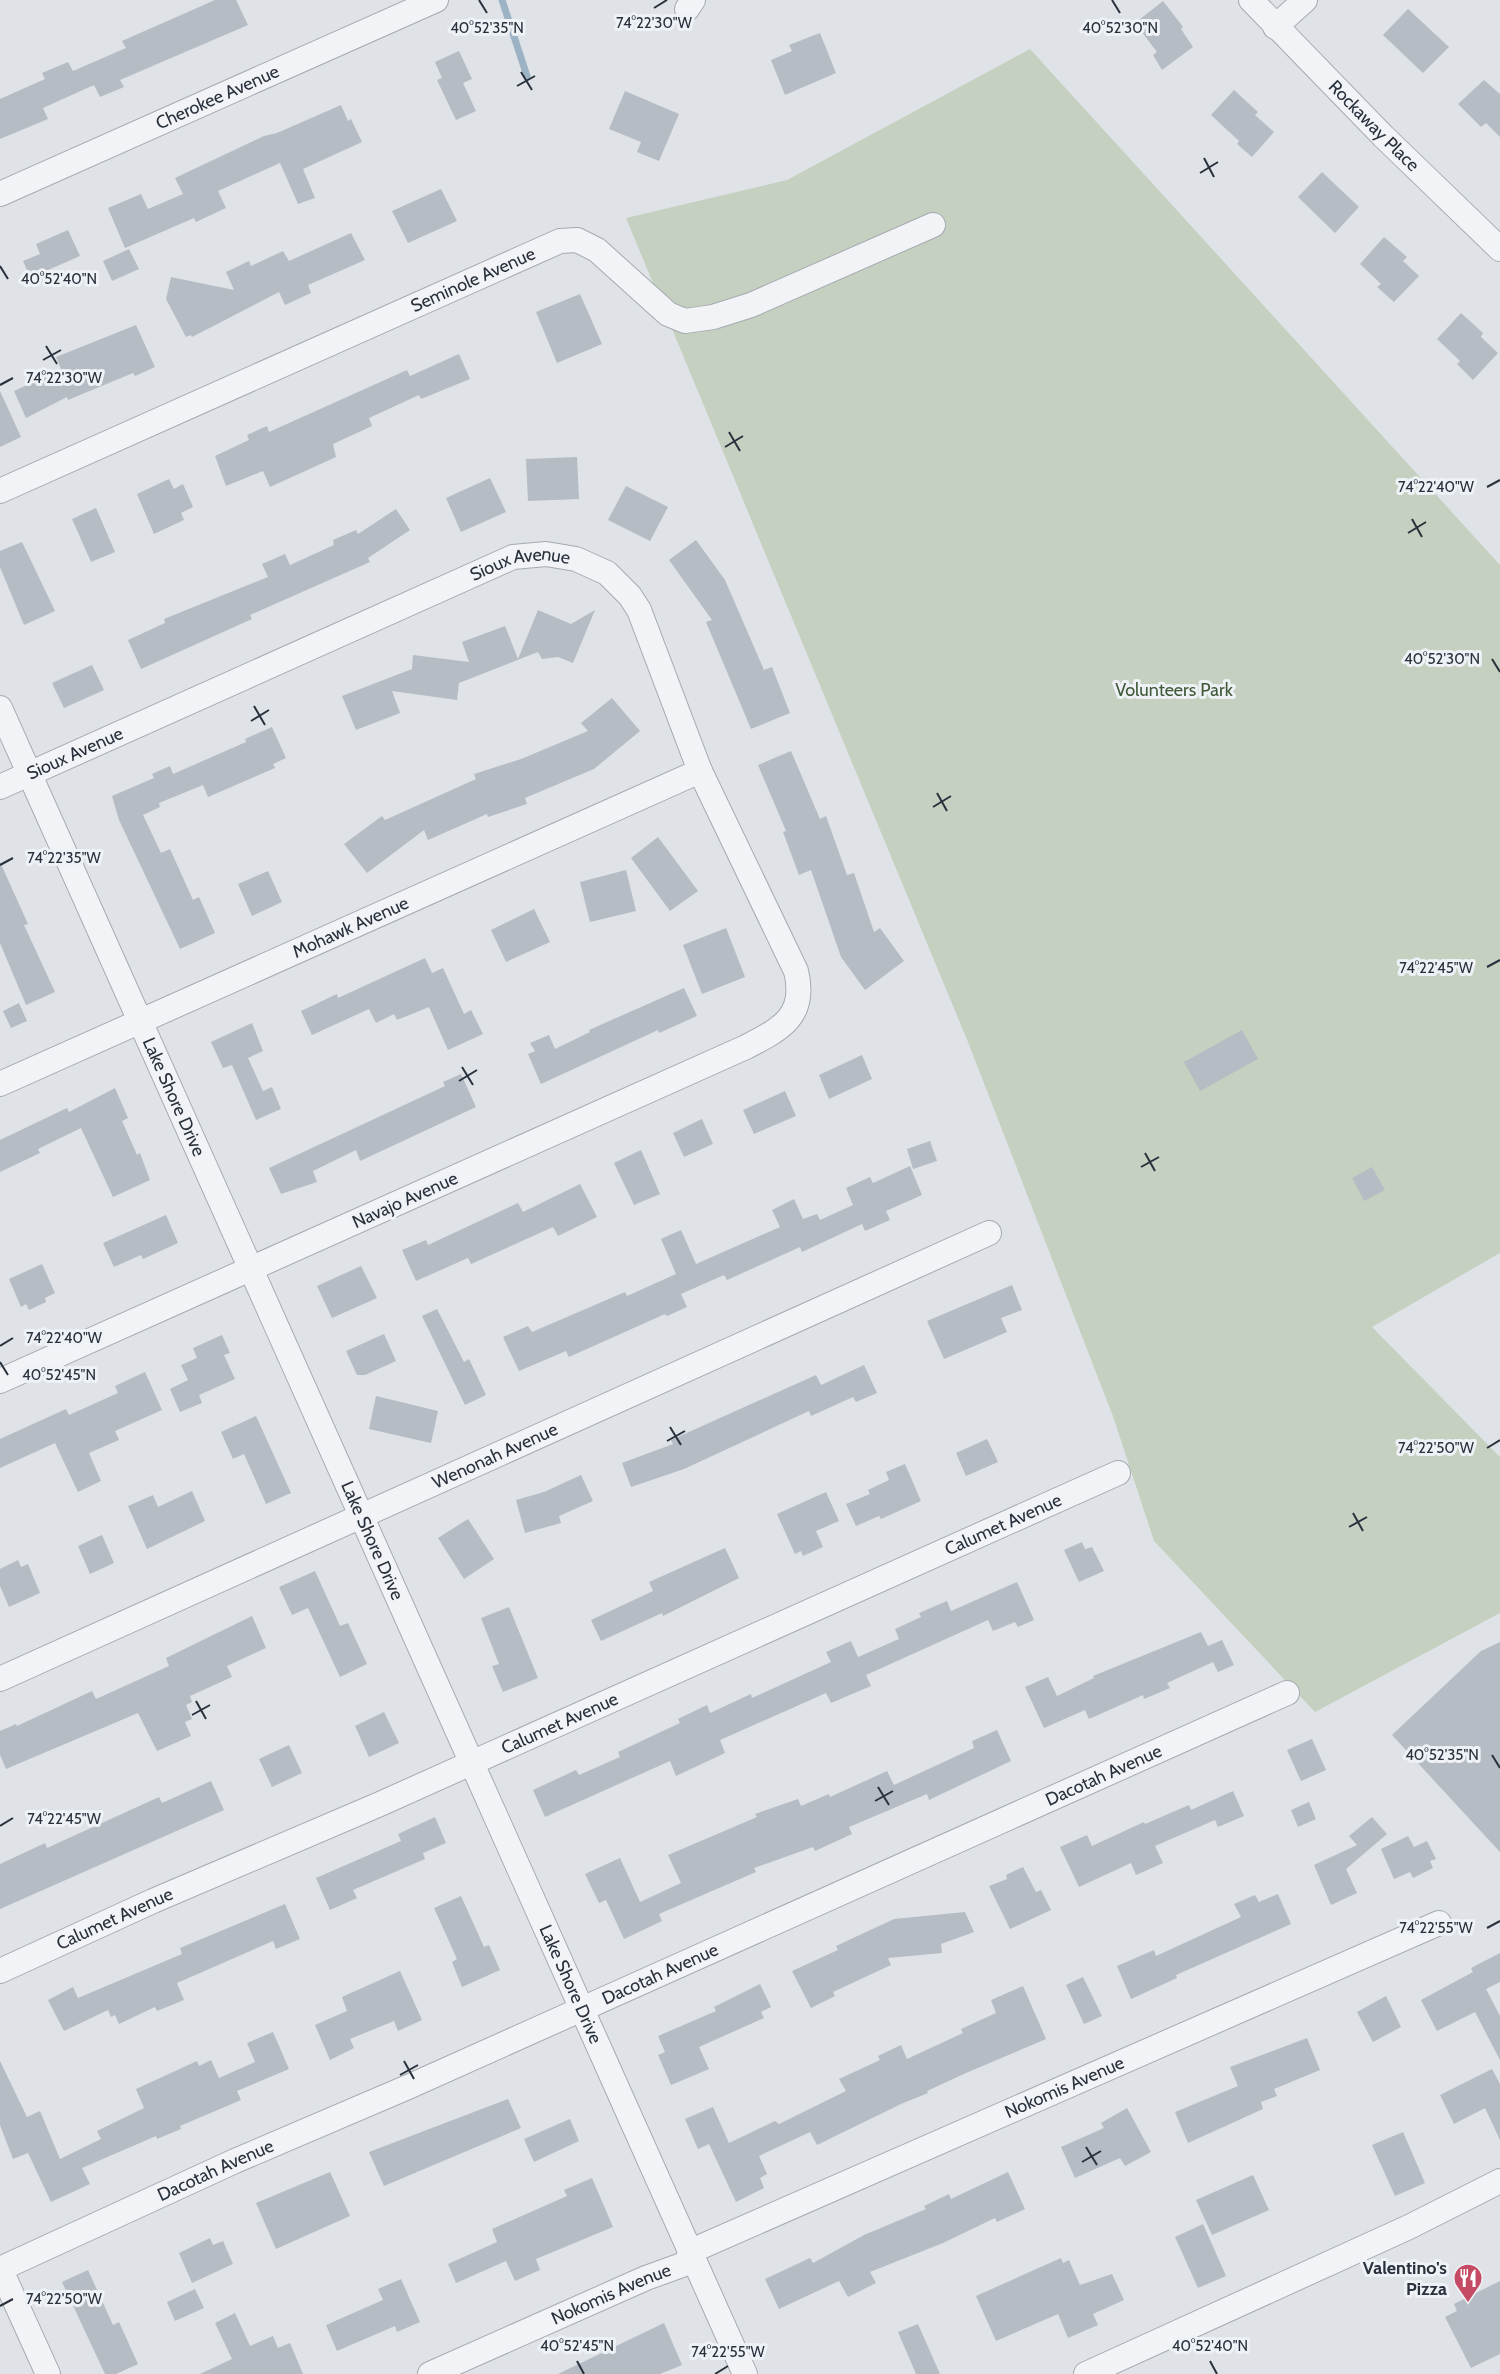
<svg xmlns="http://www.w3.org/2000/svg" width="1500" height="2374" font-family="Cabin,sans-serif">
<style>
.green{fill:#c5d0c0}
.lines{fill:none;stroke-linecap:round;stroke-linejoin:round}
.stream{stroke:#9cb2c5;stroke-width:7}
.building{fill:#b6bcc4}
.minor-casing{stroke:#a5aab1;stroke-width:26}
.minor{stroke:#f1f3f6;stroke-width:24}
.ticks{fill:none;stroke:#29313d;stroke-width:2}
.labels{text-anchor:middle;stroke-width:6;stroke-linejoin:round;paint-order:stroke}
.street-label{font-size:18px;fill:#29313d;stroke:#eef1f5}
.park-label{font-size:18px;fill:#3f5837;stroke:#eef1f5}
.poi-label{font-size:18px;font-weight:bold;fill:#29313d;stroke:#eef1f5;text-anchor:end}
.ticks-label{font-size:15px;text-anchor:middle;fill:#29313d;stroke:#eef1f5;stroke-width:6;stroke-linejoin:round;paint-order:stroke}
</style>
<rect width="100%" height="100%" fill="#dfe3e7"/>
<path class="green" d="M1030,49L1500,565V1253L1372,1327L1500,1457V1613L1315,1712L1154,1541L1114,1419L968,1042L626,218L787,180Z"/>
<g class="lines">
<path class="stream" d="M502,0L527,76"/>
</g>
<g class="building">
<path d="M215,0H236L248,25L120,80L124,87L100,97L94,85L43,108L48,119L0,139V99L45,79L42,73L68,62L73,71L126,48L122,41Z"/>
<path d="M1163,1L1183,27L1181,29L1193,47L1162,70L1153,55L1157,52L1135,23Z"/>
<path d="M1408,9L1449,47L1423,73L1383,35Z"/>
<path d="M820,33L836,73L785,95L771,60L792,51L789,45Z"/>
<path d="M459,51L472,79L463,83L476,111L456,120L437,80L442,78L435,62Z"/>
<path d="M1484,80L1500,94V137L1486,123L1481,127L1458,104Z"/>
<path d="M1234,90L1258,112L1255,115L1274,132L1252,157L1237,144L1239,141L1211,115Z"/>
<path d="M625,91L679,114L659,161L637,152L641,142L609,129Z"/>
<path d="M341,105L348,121L351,119L362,142L303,169L315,198L298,204L280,163L218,191L226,208L196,222L194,218L125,248L108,208L141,194L148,209L183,194L175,178L264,136L277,133Z"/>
<path d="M1322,172L1359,207L1335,233L1298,197Z"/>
<path d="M441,189L457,221L408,243L392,211Z"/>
<path d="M68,230L80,256L48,270L52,278L34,286L23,261L40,254L36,244Z"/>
<path d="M351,233L365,260L308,285L311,293L285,305L279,292L192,337L191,335L186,337L166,299L171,277L234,290L226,272L249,261L251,266L283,251L289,261Z"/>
<path d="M1384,237L1407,257L1403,261L1419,276L1394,302L1377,287L1381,284L1360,264Z"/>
<path d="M129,249L139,269L112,281L103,261Z"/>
<path d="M580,294L602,344L557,363L536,312Z"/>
<path d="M1461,313L1483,333L1481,337L1498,353L1473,380L1457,364L1460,361L1437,339Z"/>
<path d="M136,325L155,367L135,376L133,373L68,400L67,397L26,418L14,391L61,369L56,357Z"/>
<path d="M459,354L470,379L421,399L419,395L369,418L372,426L333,444L336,457L270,487L263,471L226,486L215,456L249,440L247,435L267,426L269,432L407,370L410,376Z"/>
<path d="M0,391L21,437L0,447Z"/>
<path d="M577,457L579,499L528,501L526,459Z"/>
<path d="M490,478L506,512L461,532L446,498Z"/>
<path d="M169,479L174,489L183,484L193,507L181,513L184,520L154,534L137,494Z"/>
<path d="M626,486L668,507L650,541L608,520Z"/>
<path d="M96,508L115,552L91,562L72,519Z"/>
<path d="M396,509L410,530L368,558L370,562L250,615L252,619L141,669L128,640L165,623L164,619L268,577L262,564L285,554L290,565L334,545L333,540L356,530L358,534Z"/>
<path d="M696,540L725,580L764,670L772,667L790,713L751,729L706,622L712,620L669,560Z"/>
<path d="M22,542L55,611L24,625L0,567V551Z"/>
<path d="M538,610L571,624L595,610L573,663L558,657L542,659L538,652L459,683L457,700L392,691L400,713L356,730L342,696L412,669L413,655L469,662L462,642L505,626L518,659Z"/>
<path d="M92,665L104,690L64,708L52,683Z"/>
<path d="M612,698L640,731L594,769L525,798L527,804L488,817L487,814L428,840L424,830L367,873L344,844L382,816L385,820L476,779L474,774L521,759L588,731L581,723Z"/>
<path d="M272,727L286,758L273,764L275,768L208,797L203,785L159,803L160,807L143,815L161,853L170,849L193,900L199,897L215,933L180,949L119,820L112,796L154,778L152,774L170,766L173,774L246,742L245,739Z"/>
<path d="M791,751L820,819L826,816L847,875L854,873L874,932L880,928L904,961L865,990L841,957L811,870L799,875L783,832L786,831L758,765Z"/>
<path d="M658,837L698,891L670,911L631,858Z"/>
<path d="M0,862L28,924L24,925L55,992L26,1005L0,943Z"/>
<path d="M626,870L636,911L590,922L580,882Z"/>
<path d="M268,871L282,902L252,916L238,884Z"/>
<path d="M534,909L550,942L506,962L491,930Z"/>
<path d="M726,928L745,977L702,994L683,945Z"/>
<path d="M425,958L432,973L443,968L464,1014L471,1010L483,1034L448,1050L429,1007L397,1020L394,1014L376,1023L369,1009L312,1035L301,1011L337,994L338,998Z"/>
<path d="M684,988L697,1016L659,1033L658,1030L541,1084L528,1054L535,1051L530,1043L549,1035L555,1049L590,1032L589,1030Z"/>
<path d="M19,1003L27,1021L11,1028L3,1011Z"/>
<path d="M252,1023L263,1051L248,1058L263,1091L272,1087L281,1109L256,1120L232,1065L223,1068L211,1042Z"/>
<path d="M1242,1030L1258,1059L1200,1091L1184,1062Z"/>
<path d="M862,1055L872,1079L829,1099L819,1075Z"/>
<path d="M461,1074L476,1107L360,1161L356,1150L313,1171L317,1182L281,1194L269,1168L445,1086L443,1082Z"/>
<path d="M115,1088L128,1118L122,1121L137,1155L140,1153L150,1180L113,1197L81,1128L38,1149L40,1153L0,1172V1140L67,1108L69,1112Z"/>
<path d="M785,1091L796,1116L754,1134L743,1110Z"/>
<path d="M702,1119L713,1144L684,1157L673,1133Z"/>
<path d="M930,1141L937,1161L913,1169L907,1149Z"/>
<path d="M641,1150L660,1194L634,1205L614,1163Z"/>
<path d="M910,1166L922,1195L886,1211L890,1220L865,1231L862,1224L802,1252L800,1247L727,1280L724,1275L681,1294L687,1307L667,1316L665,1314L569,1357L566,1351L519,1371L503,1337L528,1326L532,1332L625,1292L627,1296L676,1274L661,1239L681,1230L696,1264L780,1227L772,1210L794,1199L803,1219L817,1214L820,1220L853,1205L846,1188L870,1177L873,1183Z"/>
<path d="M1372,1167L1385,1190L1364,1201L1352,1178Z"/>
<path d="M580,1184L597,1217L558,1236L553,1227L471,1264L468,1258L416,1281L402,1250L426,1240L428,1245L518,1203L523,1212Z"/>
<path d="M166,1215L178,1243L143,1259L141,1255L114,1267L103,1243Z"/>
<path d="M42,1264L55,1293L45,1298L46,1302L29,1310L26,1304L21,1307L9,1279Z"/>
<path d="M361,1266L377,1298L332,1318L317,1286Z"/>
<path d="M1012,1285L1022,1310L1001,1318L1007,1332L944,1359L927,1321Z"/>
<path d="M437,1309L464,1362L469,1359L486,1395L465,1405L422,1316Z"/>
<path d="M384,1334L396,1361L365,1375H357L346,1351Z"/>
<path d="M222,1335L230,1353L224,1355L235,1379L199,1395L202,1403L180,1412L170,1389L188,1380L181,1365L197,1358L193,1348Z"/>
<path d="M864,1365L877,1393L856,1402L853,1397L811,1416L809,1411L684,1469L631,1487L622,1463L673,1444L671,1440L816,1375L821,1385Z"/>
<path d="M145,1372L162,1410L115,1431L119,1440L89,1453L101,1481L78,1492L55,1443L0,1468V1439L66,1409L69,1415L118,1393L115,1386Z"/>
<path d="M376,1396L438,1411L431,1443L369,1429Z"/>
<path d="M256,1416L291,1493L266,1504L244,1454L233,1459L221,1432Z"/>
<path d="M987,1439L998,1462L966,1476L956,1453Z"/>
<path d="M905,1464L921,1501L881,1519L879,1516L856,1526L846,1504L870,1494L868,1490L889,1480L886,1472Z"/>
<path d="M581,1475L593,1501L559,1516L561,1523L525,1533L516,1500L544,1492Z"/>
<path d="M192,1491L205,1521L147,1549L128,1506L153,1495L158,1507Z"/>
<path d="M826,1492L839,1521L816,1531L823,1547L803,1556L801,1551L795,1554L777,1514Z"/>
<path d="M468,1519L494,1559L464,1579L438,1538Z"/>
<path d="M102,1535L114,1563L90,1574L78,1546Z"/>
<path d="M1082,1542L1085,1549L1092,1547L1104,1571L1079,1582L1064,1550Z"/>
<path d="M725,1548L739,1578L663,1616L662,1613L601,1641L591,1620L653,1591L649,1582Z"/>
<path d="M18,1560L21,1567L28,1564L40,1593L9,1607L0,1586V1569Z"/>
<path d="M315,1571L340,1626L348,1623L367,1664L340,1677L308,1608L292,1615L279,1587Z"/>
<path d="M1017,1582L1034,1620L1018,1627L1015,1622L993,1631L988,1620L866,1675L871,1686L831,1703L826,1693L720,1740L725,1753L676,1776L670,1761L545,1817L533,1790L576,1770L579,1775L620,1757L618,1752L680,1723L678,1719L707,1705L710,1713L751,1694L752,1698L831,1662L826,1652L851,1641L858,1657L899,1639L895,1629L921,1617L919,1613L947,1601L951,1611Z"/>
<path d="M509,1607L538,1678L503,1692L492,1666L499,1664L481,1618Z"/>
<path d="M252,1616L266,1648L227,1666L232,1677L190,1696L192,1702L186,1705L192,1719L185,1722L191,1736L157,1751L138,1713L6,1769L0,1755V1731L16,1724L17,1726L92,1691L96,1699L169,1666L166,1658Z"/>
<path d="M1201,1632L1208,1646L1222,1640L1234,1665L1218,1672L1213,1662L1167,1683L1170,1688L1144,1699L1143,1695L1089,1719L1085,1710L1044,1728L1025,1687L1048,1677L1057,1696L1094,1678L1093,1676Z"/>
<path d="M1500,1642V1852L1392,1735L1481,1651Z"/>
<path d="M384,1712L399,1743L369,1757L355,1726Z"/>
<path d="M997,1730L1011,1761L929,1800L927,1794L849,1827L852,1834L815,1851L813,1847L754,1868L756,1872L659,1914L662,1921L624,1939L606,1900L599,1903L585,1874L620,1858L640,1902L681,1883L668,1855L757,1817L755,1814L798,1799L801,1806L829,1794L830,1797L887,1771L894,1785L974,1748L972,1741Z"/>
<path d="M1312,1739L1326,1770L1301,1781L1287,1750Z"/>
<path d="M289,1745L302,1773L272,1787L259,1759Z"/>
<path d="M211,1781L224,1810L0,1909V1864L45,1843L47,1848L159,1797L162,1803Z"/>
<path d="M1233,1791L1244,1816L1218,1827L1215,1820L1155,1846L1163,1863L1136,1875L1131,1863L1079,1887L1060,1847L1087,1835L1092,1846L1144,1822L1145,1824L1189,1805L1191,1810Z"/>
<path d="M1309,1802L1316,1819L1298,1827L1291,1810Z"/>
<path d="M435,1817L446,1843L423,1853L425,1859L353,1890L357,1898L330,1910L316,1878L401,1841L398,1834Z"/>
<path d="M1372,1817L1387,1834L1346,1869L1357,1893L1331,1905L1314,1865L1357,1845L1349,1836Z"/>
<path d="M1408,1836L1414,1847L1427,1841L1436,1859L1430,1861L1433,1868L1413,1878L1410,1872L1394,1879L1381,1849Z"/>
<path d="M1023,1867L1036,1892L1041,1890L1051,1910L1010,1929L989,1886L1007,1879L1006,1875Z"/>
<path d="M1278,1894L1291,1924L1176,1975L1177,1978L1131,1999L1117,1966L1154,1950L1156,1956L1241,1917L1234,1904L1255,1895L1259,1902Z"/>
<path d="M461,1896L484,1947L489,1945L500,1970L462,1987L452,1962L457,1959L434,1908Z"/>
<path d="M285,1904L300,1939L276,1949L273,1941L177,1983L184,2000L157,2011L155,2007L119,2024L115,2015L111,2017L108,2010L64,2031L48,2000L73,1987L78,1998L182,1954L180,1948Z"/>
<path d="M965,1912L974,1932L941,1944L942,1953L888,1958L891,1965L833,1992L835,1996L811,2008L792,1971L838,1950L836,1946L894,1919Z"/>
<path d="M1500,1953V1982L1486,1989L1500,2016V2060L1475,2012L1437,2031L1421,2000L1473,1972L1471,1968Z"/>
<path d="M400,1971L422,2020L398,2031L394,2021L350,2039L354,2048L330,2060L315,2025L347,2011L342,1997Z"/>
<path d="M1083,1977L1102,2016L1084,2024L1066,1985Z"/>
<path d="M760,1984L771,2007L761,2012L764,2018L699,2047L709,2069L671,2085L658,2055L665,2052L658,2036L716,2011L714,2007Z"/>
<path d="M1023,1986L1046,2039L966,2073L927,2091L928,2093L901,2104L817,2145L810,2132L759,2156L767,2174L760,2178L764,2188L736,2202L709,2144L698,2149L685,2119L713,2107L729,2143L775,2121L779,2124L846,2091L839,2079L880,2060L878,2056L901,2045L907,2059L963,2033L961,2029L996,2013L991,2000Z"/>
<path d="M1386,1996L1401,2027L1373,2042L1357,2012Z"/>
<path d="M273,2032L289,2069L237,2091L241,2100L180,2126L181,2129L157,2139L156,2136L82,2168L90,2184L51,2202L28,2153L13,2159L0,2125V2061L27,2117L40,2111L60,2159L101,2139L97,2131L144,2108L136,2089L197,2061L199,2066L211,2060L219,2078L255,2062L247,2043Z"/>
<path d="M1307,2038L1320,2070L1274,2089L1277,2096L1261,2102L1263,2109L1188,2143L1175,2112L1238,2086L1230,2067Z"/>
<path d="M1492,2069L1500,2084V2140L1485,2108L1454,2124L1440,2095Z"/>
<path d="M508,2099L521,2128L384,2186L369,2152Z"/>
<path d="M1127,2108L1151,2152L1125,2166L1120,2158L1075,2178L1061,2147L1104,2128L1101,2123Z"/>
<path d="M570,2119L579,2141L534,2162L524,2139Z"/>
<path d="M1403,2132L1425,2183L1395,2196L1372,2145Z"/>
<path d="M330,2172L350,2216L276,2249L256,2203Z"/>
<path d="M1008,2172L1025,2209L997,2222L995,2218L943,2243L870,2272L876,2283L848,2297L839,2281L779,2309L765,2279L810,2258L813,2263L864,2235L926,2209L924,2206L949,2194L951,2199Z"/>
<path d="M1253,2175L1269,2210L1212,2235L1196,2200Z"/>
<path d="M592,2178L613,2227L536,2259L540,2270L515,2281L506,2261L456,2283L448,2264L497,2242L492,2229L567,2196L564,2190Z"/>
<path d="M1203,2224L1226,2276L1198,2288L1175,2237Z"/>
<path d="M210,2238L213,2245L223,2241L233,2264L192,2283L179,2253Z"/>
<path d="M1061,2258L1063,2263L1069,2260L1080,2285L1112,2274L1124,2300L1093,2314L1098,2325L1068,2338L1058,2314L996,2341L976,2296Z"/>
<path d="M88,2270L113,2325L119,2322L138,2364L116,2374H105L62,2282Z"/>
<path d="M401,2279L420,2322L397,2332L395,2326L337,2351L326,2325L383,2300L378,2289Z"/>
<path d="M1500,2281V2354L1471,2368L1445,2317L1457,2311L1454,2304Z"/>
<path d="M195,2289L204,2308L175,2321L167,2302Z"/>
<path d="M235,2313L250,2346L273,2336L278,2348L290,2343L303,2374H200L232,2359L215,2323Z"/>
<path d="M664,2323L682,2365L660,2374H558Z"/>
<path d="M918,2324L940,2374H916L898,2332Z"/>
</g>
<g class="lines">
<g class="minor-casing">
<g id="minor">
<path id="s1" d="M1251,0L1383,136L1500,249"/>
<path d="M687,9L693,0"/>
<path d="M1275,27L1305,0"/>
<path id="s2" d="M0,194L436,0"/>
<path id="s3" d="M0,491L560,241L577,240L597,250L668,314L685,321L713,317L751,305L933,225"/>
<path id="s4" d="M0,708L745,2374"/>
<path id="s5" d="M0,787L513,557L546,554L576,559L607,573L630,596L639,610L700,771L796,971C807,1016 781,1029 746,1047L0,1381"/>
<path id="s6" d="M0,1084L700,771"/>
<path id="s7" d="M0,1679L989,1233"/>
<path id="s8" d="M0,1971L153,1901L380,1804L1118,1473"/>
<path id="s9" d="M689,2252L1439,1923"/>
<path d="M0,2268L48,2374"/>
<path id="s10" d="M0,2269L235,2161L408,2087L1287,1693"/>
<path id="s11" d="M430,2374L646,2278L693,2261"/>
<path d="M1086,2374L1409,2227L1500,2181"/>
</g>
</g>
<use href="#minor" class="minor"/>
</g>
<path class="ticks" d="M479,0L487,13M1112,0L1120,13M654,8L667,0M521,72L532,90M517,86L535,76M1204,158L1214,177M1200,173L1218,162M0,266L8,279M46,346L57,364M43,360L61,350M0,385L13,378M729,432L740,451M725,447L743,436M1487,487L1500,480M1412,519L1422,537M1408,533L1426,522M1492,659L1500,672M254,706L265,725M251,721L269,710M937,793L947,811M933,807L951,796M0,865L13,858M1487,967L1500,960M462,1067L473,1085M459,1081L477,1070M1145,1153L1155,1171M1141,1167L1159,1157M0,1346L13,1338M0,1362L8,1375M670,1427L681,1445M667,1441L685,1431M1487,1448L1500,1440M1353,1513L1363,1531M1349,1527L1367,1517M196,1701L206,1719M192,1715L210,1705M1492,1755L1500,1768M878,1787L889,1805M875,1801L893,1791M0,1826L13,1818M1487,1928L1500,1921M404,2061L414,2079M400,2075L418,2065M1086,2147L1097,2165M1082,2162L1101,2151M0,2306L13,2299M577,2361L584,2374M1210,2361L1217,2374M715,2374L728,2366"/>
<defs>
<g id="restaurant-pin" transform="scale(1.5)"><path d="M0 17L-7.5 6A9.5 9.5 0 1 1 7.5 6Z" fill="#c54b65" stroke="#eef1f5"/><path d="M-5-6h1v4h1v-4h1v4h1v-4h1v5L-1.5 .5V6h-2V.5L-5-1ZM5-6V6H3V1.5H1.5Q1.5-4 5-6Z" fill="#fff"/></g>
</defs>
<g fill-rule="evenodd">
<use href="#restaurant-pin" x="1468" y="2278"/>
</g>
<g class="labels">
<g class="street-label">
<text dy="6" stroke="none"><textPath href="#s2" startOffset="238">Cherokee Avenue</textPath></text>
<text dy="6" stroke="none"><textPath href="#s1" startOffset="176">Rockaway Place</textPath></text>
<text dy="6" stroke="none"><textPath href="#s3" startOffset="518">Seminole Avenue</textPath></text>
<text dy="6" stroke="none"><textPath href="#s5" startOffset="568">Sioux Avenue</textPath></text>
<text dy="6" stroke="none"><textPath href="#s5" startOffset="82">Sioux Avenue</textPath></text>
<text dy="6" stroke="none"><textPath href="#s6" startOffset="384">Mohawk Avenue</textPath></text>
<text dy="6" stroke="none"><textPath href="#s4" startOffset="426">Lake Shore Drive</textPath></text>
<text transform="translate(405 1200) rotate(-24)" y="6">Navajo Avenue</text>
<text dy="6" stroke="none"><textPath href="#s7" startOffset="543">Wenonah Avenue</textPath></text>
<text dy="6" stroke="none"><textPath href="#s8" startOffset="1098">Calumet Avenue</textPath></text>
<text dy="6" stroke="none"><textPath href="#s4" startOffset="912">Lake Shore Drive</textPath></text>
<text dy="6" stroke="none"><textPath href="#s8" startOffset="612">Calumet Avenue</textPath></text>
<text dy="6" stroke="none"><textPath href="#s10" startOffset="1209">Dacotah Avenue</textPath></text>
<text dy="6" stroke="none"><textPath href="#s8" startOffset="126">Calumet Avenue</textPath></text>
<text dy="6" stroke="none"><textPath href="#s10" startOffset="723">Dacotah Avenue</textPath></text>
<text dy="6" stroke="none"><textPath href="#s4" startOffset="1398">Lake Shore Drive</textPath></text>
<text dy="6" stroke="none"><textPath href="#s9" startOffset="410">Nokomis Avenue</textPath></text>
<text dy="6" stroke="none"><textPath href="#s10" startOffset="237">Dacotah Avenue</textPath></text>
<text dy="6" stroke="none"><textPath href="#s11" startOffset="198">Nokomis Avenue</textPath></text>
</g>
<g class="park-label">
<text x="1174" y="696">Volunteers Park</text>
</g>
<g class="poi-label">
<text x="1447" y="2274">Valentino's<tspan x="1447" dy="21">Pizza</tspan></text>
</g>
</g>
<g class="ticks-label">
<text x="654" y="28">74°22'30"W</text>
<text x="487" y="33">40°52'35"N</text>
<text x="1120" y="33">40°52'30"N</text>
<text x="59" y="284">40°52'40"N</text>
<text x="64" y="383">74°22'30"W</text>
<text x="1436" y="492">74°22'40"W</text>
<text x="1442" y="664">40°52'30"N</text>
<text x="64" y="863">74°22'35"W</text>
<text x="1436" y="973">74°22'45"W</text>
<text x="64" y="1343">74°22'40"W</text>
<text x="59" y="1380">40°52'45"N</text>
<text x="1436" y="1453">74°22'50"W</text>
<text x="1442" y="1760">40°52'35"N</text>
<text x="64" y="1824">74°22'45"W</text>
<text x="1436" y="1933">74°22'55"W</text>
<text x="64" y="2304">74°22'50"W</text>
<text x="577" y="2351">40°52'45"N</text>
<text x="1210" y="2351">40°52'40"N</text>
<text x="728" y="2357">74°22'55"W</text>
</g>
</svg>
